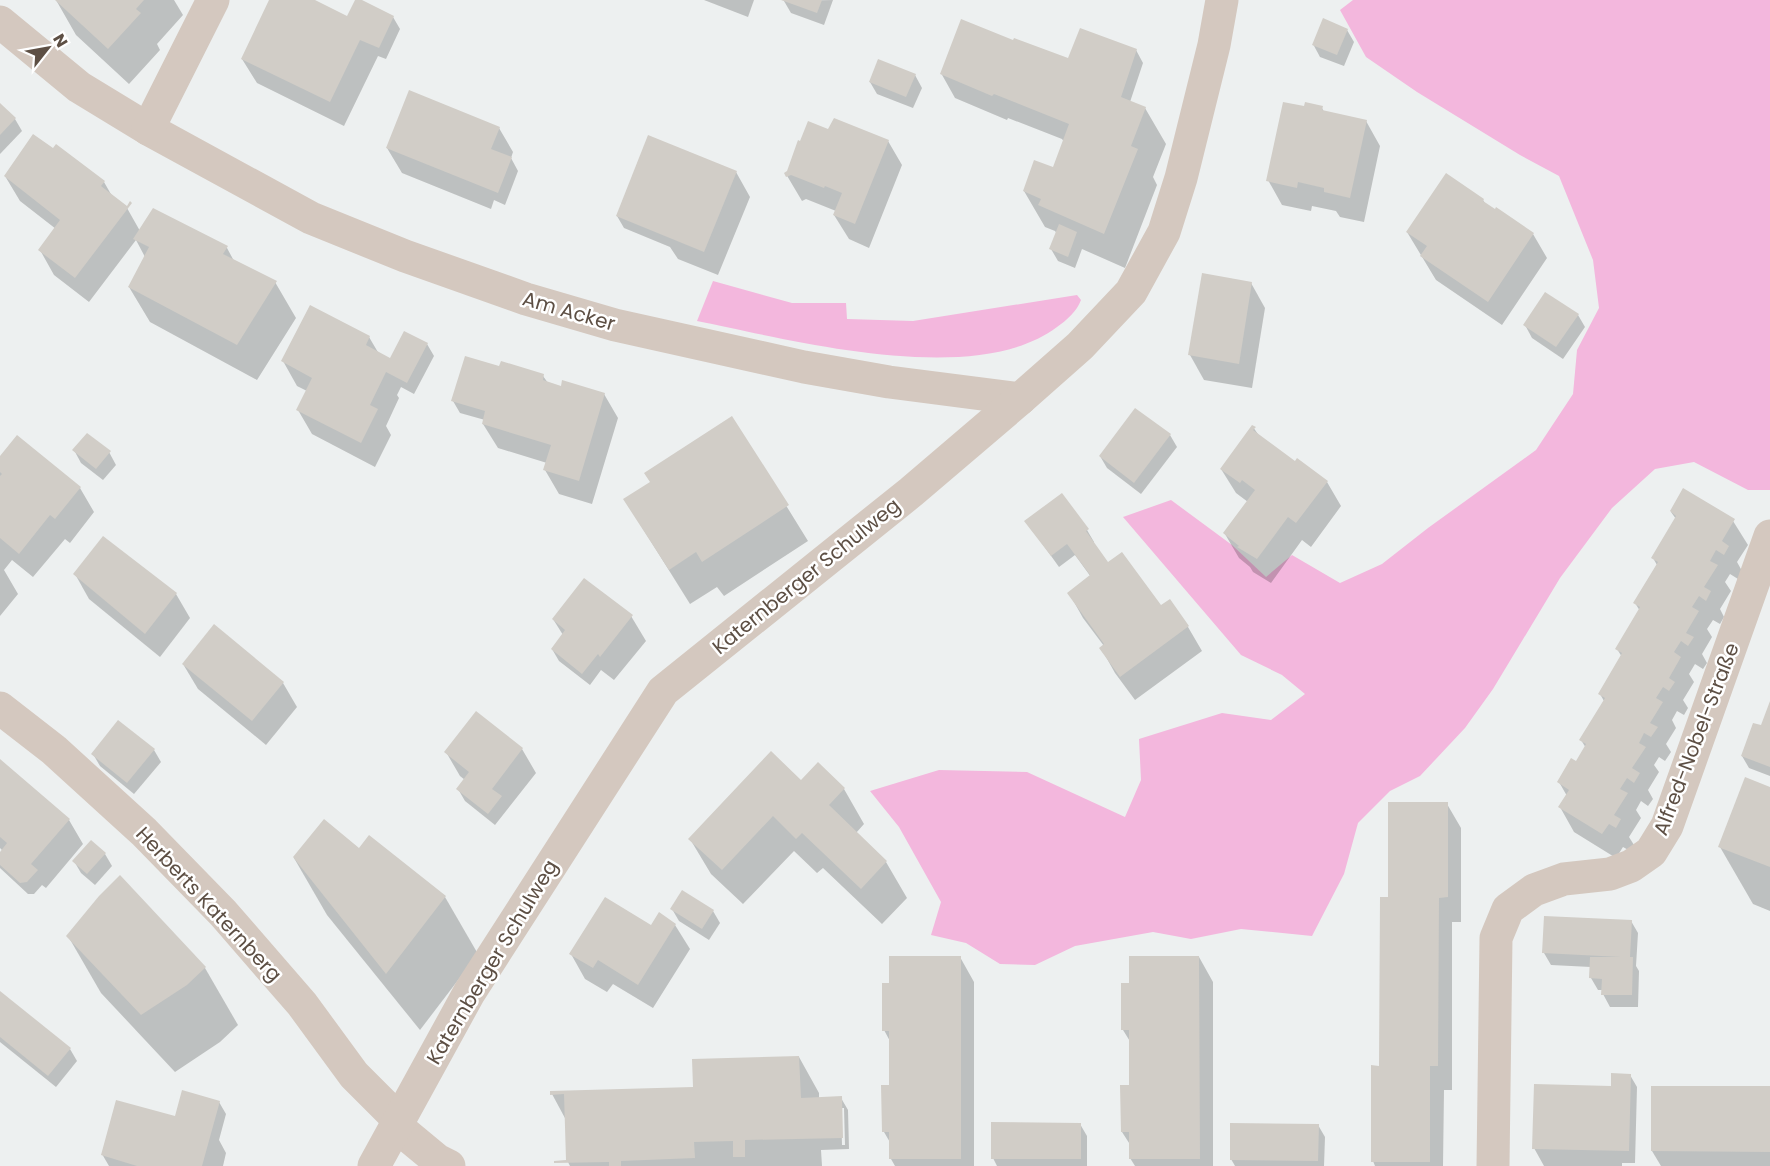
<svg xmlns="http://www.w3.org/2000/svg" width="1770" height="1166" font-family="Poppins,sans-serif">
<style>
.green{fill:#f3b7dd}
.shadow{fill:#0003;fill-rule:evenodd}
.building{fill:#d1cdc7}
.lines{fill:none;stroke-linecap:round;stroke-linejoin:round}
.minor{stroke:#d4c8bf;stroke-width:33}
.labels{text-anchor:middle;stroke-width:5;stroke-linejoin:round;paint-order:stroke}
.street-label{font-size:20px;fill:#5d4f44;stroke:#fff}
</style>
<rect width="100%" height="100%" fill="#edf0f0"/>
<g class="green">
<path d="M1353,0H1770V490H1748L1694,462L1655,469L1612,508L1560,578L1493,689L1465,728L1420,776L1390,791L1358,823L1344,874L1312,936L1241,929L1191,939L1153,932L1075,946L1035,965L1000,964L966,943L931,935L941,902L899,827L870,791L939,770L1027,772L1125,817L1141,780L1139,739L1222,713L1271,720L1305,694L1282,675L1241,655L1123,517L1171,500L1232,545L1266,577L1292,555L1340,583L1382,564L1428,528L1536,450L1573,394L1577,350L1599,308L1593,260L1559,176L1520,155L1417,92L1366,57L1340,10Z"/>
<path d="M713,281L792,303H846L847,319L913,321L1077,295L1081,300C1077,311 1067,320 1057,327C975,389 792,340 697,321Z"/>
</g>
<g class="shadow">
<path d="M56,0H174L183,15L157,44L160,50L129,84L76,35Z"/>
<path d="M270,0H311L348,18L356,0H358L393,17L400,29L386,59L378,56L344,126L257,83L242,59Z"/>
<path d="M704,0H754L748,17Z"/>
<path d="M833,0L824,25L791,13L784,1Z"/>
<path d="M1347,30L1354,42L1344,66L1320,57L1313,44Z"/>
<path d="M1014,42L1069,60L1136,50L1143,63L1130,102L1145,108L1166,144L1153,177L1157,185L1125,268L1082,249L1075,268L1058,261L1051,249L1057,234L1055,231L1045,227L1024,191L1053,169L1064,142L1062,139L1008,118L1007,120L955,98L941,73Z"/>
<path d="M915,75L922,88L913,108L877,94L870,82Z"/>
<path d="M0,105L15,119L22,131L0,154Z"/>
<path d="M1305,108H1322L1324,112L1366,121L1380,146L1364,222L1340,217L1336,211L1312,206L1311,211L1282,205L1268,180Z"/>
<path d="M499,128L513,152L511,158L518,171L505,205L494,200L491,209L402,173L387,148Z"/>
<path d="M829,131L888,141L902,165L869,248L849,239L834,215L836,211L806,199L802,201L786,174Z"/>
<path d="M56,146L104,182L112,196L127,208L140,231L227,248L234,261L275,282L296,318L257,380L150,322L129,287L145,257L136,240L89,302L54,275L40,250L56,229L20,201L5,176L53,150Z"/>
<path d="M736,172L750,197L718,275L678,259L670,247L624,228L617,216Z"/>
<path d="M1483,200L1486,205L1533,234L1547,258L1502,325L1436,280L1407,232Z"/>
<path d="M1251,283L1265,308L1252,388L1204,380L1190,355Z"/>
<path d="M1578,315L1585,327L1563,359L1532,338L1525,325Z"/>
<path d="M369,337L379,354L389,359L427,344L434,356L414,394L401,387L397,395L399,398L386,426L391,435L375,467L312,434L298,410L307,391L297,386L283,361Z"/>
<path d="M498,367L543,376L548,383L562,388L604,394L618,418L592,504L559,494L545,470L547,463L498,448L483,424L485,420L460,413L453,401Z"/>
<path d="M732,418L808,541L724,596L717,587L690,604L625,500L652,483Z"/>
<path d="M1253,427L1260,437L1295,464L1327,482L1341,506L1311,547L1302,540L1271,583L1253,572L1250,567L1239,558L1225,534L1248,502L1236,493L1221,469Z"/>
<path d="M1170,435L1177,447L1141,494L1107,468L1100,456Z"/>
<path d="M74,450L109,452L116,465L103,480L81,463Z"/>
<path d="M0,458L80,488L94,512L70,543L65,539L33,577L12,560L4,570L18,594L0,616Z"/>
<path d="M1671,512L1733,521L1748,545L1737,562L1742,571L1738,579L1730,574L1725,582L1731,591L1720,609L1724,617L1720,624L1713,620L1707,629L1712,637L1702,654L1707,663L1703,669L1695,664L1689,674L1694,682L1683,700L1688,708L1684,715L1677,711L1672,720L1676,728L1666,744L1671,752L1665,761L1659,757L1654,765L1659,772L1648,790L1653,799L1648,806L1641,801L1636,810L1641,818L1629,837L1634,845L1630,851L1623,847L1616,858L1574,832L1560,807L1567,796L1559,782L1576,763L1586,748L1581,740L1604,701L1600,694L1622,657L1617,649L1640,611L1635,603L1657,565L1653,558L1676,519Z"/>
<path d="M1026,521L1087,530L1094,542L1093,543L1108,564L1188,627L1202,651L1135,700L1115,673L1101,648L1104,646L1083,618L1069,593L1091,577L1075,555L1059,567Z"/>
<path d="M75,574L176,594L190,618L160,657L89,599Z"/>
<path d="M631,616L646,641L614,680L601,670L590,685L559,661L552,649L563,635L553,619Z"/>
<path d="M183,664L283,683L297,707L266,745L198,689Z"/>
<path d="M1770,704V776L1749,768L1742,756L1762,727Z"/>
<path d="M522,749L536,773L495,825L465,801L458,789L465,780L460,776L446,752Z"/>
<path d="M154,750L161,762L134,794L100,766L93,754Z"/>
<path d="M0,761L69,820L83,844L46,888L42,885L34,894H28L0,868V854L3,851L0,848Z"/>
<path d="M801,782L844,789L864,824L856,833L886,862L907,898L882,924L823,868L817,873L794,851L743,904L711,874L690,839Z"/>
<path d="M1770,788V911L1753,904L1720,847Z"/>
<path d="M1447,804L1461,828V922H1452V1090H1444L1443,1166H1375L1373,1161L1380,1067Z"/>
<path d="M359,850L445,897L478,954L420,1030L327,915L294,858Z"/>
<path d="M105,854L112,866L95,885L81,873L74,861Z"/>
<path d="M672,909L713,911L720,923L709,940L679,921Z"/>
<path d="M1631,921L1638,933L1636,966L1639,971L1638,1007H1610L1603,994V990H1598L1591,978V967L1551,965L1544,953Z"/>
<path d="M675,925L690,949L653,1008L613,984L607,992L585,979L571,954L651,927Z"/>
<path d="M68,936L205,968L238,1025L220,1042L175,1072L101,993Z"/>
<path d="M960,957L974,982V1166H895L891,1159V1144L884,1132L891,1086V1043L884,1030L891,985Z"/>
<path d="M1199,957L1213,982V1166H1135L1130,1158L1131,1146L1122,1132L1131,1087V1043L1123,1030L1130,984Z"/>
<path d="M0,993L70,1049L77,1061L56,1087L0,1042Z"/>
<path d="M799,1057L819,1093V1099L841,1098L848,1110L849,1149L821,1150L822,1166H570L568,1162L566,1120L552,1094L694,1088ZM841,1108H844L845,1145H842Z"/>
<path d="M1630,1075L1637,1087L1635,1163H1622V1166H1544L1534,1148Z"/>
<path d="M1770,1088V1166H1661L1652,1151Z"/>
<path d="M219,1102L226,1114L219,1140L226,1153L223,1166H109L102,1154L176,1118Z"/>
<path d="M1080,1124L1087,1136V1166H997L993,1158Z"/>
<path d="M1318,1125L1325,1137L1324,1166H1235L1231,1159Z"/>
</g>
<g class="building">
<path d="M55,0H144L136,9L141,13L108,49Z"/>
<path d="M269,0H315L347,16L355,0H362L394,16L379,48L360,40L330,102L241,59Z"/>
<path d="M781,0H822L817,13Z"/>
<path d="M1323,18L1348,29L1337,55L1312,45Z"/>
<path d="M961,19L1013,40L1014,38L1068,58L1080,28L1137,49L1121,97L1146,107L1131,146L1138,149L1104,234L1038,205L1041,199L1023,191L1034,160L1053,167L1069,124L994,94L992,96L940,74Z"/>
<path d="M878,59L916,74L906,97L869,82Z"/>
<path d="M409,90L500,127L491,149L512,157L498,193L386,148Z"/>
<path d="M1283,102L1304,106L1305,102L1323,106L1322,110L1367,120L1350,198L1324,192V188L1298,182L1297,188L1266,181Z"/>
<path d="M0,103L16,118L0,135Z"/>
<path d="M834,118L889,140L855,224L833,215L842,193L825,186L824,188L791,175L786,177L784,173L787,171L798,140L800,141L808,121L828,129Z"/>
<path d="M33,134L53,148L56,144L105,181L101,186L127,206L130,201L132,203L75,278L38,250L60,220L4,176Z"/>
<path d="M648,135L737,171L704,252L616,216Z"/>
<path d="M1446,173L1484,199L1483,201L1495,209L1496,207L1534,233L1488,302L1420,256L1427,246L1406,232Z"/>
<path d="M153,208L228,246L223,254L277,281L237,345L128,287L149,247L133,239Z"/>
<path d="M1059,224L1077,232L1068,257L1049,249Z"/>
<path d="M1202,273L1252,282L1239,364L1188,355Z"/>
<path d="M1545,292L1579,314L1556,347L1523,325Z"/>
<path d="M310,305L370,336L366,345L390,358L404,331L428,343L407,383L386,372L370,405L378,409L361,443L296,410L312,378L281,361Z"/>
<path d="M465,356L499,366L501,361L544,374L543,380L561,386L562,380L605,393L579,481L543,470L551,445L482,424L485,411L451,401Z"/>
<path d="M1135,408L1171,434L1134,483L1099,456Z"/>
<path d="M732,416L789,505L702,562L696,552L669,570L623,499L650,482L644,473Z"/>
<path d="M1252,425L1256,427L1253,430L1295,461L1297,458L1328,481L1296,523L1288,517L1257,559L1237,547L1239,546L1223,533L1255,490L1242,480L1240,483L1220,469Z"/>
<path d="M87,433L111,451L96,469L72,450Z"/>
<path d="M17,435L81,487L55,519L50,515L19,554L0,538V476L2,474L0,472V456Z"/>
<path d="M1683,488L1735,519L1722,541L1729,546L1724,555L1716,550L1710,561L1718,565L1704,587L1711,591L1706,601L1699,596L1692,607L1699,611L1686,633L1694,637L1688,646L1681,641L1674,652L1681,657L1669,678L1675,682L1669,691L1663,687L1656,698L1663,702L1650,723L1658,727L1651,737L1644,733L1639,743L1646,747L1632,768L1640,773L1634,783L1627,778L1620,789L1628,793L1614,815L1621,819L1616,828L1609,824L1602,834L1558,807L1569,790L1557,782L1571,758L1576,761L1586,744L1579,740L1605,698L1598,694L1622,653L1615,649L1640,607L1633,603L1658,562L1651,558L1676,516L1670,511Z"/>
<path d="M1062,493L1089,529L1086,531L1108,562L1122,552L1161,605L1170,599L1189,626L1120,677L1099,648L1104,644L1067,593L1090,575L1067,544L1051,556L1024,521Z"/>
<path d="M103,536L177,593L145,634L73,574Z"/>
<path d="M584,578L633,615L600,657L598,654L582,674L551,649L565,630L552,619Z"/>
<path d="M214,624L284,682L252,721L182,664Z"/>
<path d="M1770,701V767L1741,756L1753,723L1761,725Z"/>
<path d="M476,711L523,748L492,789L502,796L488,814L456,789L469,772L444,752Z"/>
<path d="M118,720L155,749L127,783L91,754Z"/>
<path d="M771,751L801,780L818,762L845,788L829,805L887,861L861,889L802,833L796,839L773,816L722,870L688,839Z"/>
<path d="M0,759L70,819L31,864L38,870L27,882L20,883L0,865V852L7,843L0,837Z"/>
<path d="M1745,777L1770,787V867L1718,847Z"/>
<path d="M1388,802H1448V897L1439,898L1438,1066H1430V1162H1371V1065L1379,1066L1380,897H1388Z"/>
<path d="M324,819L359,848L369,835L446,896L386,974L293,857Z"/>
<path d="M91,840L106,853L87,874L72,861Z"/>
<path d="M120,875L206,967L187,985L141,1015L66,936L99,896Z"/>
<path d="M682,890L714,910L702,929L670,909Z"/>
<path d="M605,897L651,925L659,912L676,924L638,985L598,960L593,968L569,954Z"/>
<path d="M1544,916L1632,920L1630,957H1633L1632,995H1601L1602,979L1589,978L1590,957H1621L1542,953Z"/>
<path d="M889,956H961V1159H889V1132H882L881,1085H889V1031H882V983H889Z"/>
<path d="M1129,956H1199L1200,1159H1129V1132H1121L1120,1085H1129V1030H1121V983H1129Z"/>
<path d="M0,991L71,1048L48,1076L0,1037Z"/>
<path d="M799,1056L801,1098L842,1096L843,1138L745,1140V1157H733V1141L694,1142L695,1158L621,1161V1166H609V1162L554,1163V1161L566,1160L564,1094L550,1095V1091L693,1087L692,1059Z"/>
<path d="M1611,1073L1631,1074L1629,1151L1532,1149L1534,1084L1611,1086Z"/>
<path d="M1651,1086H1770V1152L1651,1151Z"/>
<path d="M182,1090L220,1101L202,1166H137L101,1155L116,1100L175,1116Z"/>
<path d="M991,1122L1081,1123V1159H991Z"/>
<path d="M1230,1123L1319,1124L1318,1161L1230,1160Z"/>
</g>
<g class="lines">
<g class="minor">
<path d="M0,22L79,87L148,129L311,218L405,256L526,299L615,325L804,367L889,382L1020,399"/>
<path d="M148,129L213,0"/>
<path d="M0,708L54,750L144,832L223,913L302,1004L354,1075L399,1120"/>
<path d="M396,1126L437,1160L449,1166"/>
<path d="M374,1166L469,993L663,691L911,492L1020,399L1080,346L1131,292L1164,232L1181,178L1214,45L1222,0"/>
<path d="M1493,1166L1496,938L1508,909L1534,890L1564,879L1610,874L1631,866L1651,852L1667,826L1770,536"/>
</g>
</g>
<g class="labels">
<g class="street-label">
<text transform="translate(569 311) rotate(16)" y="7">Am Acker</text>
<text transform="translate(806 576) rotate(-39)" y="7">Katernberger Schulweg</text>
<text transform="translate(1696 739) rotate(-69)" y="7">Alfred-Nobel-Straße</text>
<text transform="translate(209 904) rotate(47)" y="7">Herberts Katernberg</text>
<text transform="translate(492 962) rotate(-59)" y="7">Katernberger Schulweg</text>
</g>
</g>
<g transform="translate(48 48) rotate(59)" stroke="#ffffff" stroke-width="4.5" paint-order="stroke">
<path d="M0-4.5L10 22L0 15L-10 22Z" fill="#5d4f44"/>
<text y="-9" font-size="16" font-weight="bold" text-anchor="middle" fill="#5d4f44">N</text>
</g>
</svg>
